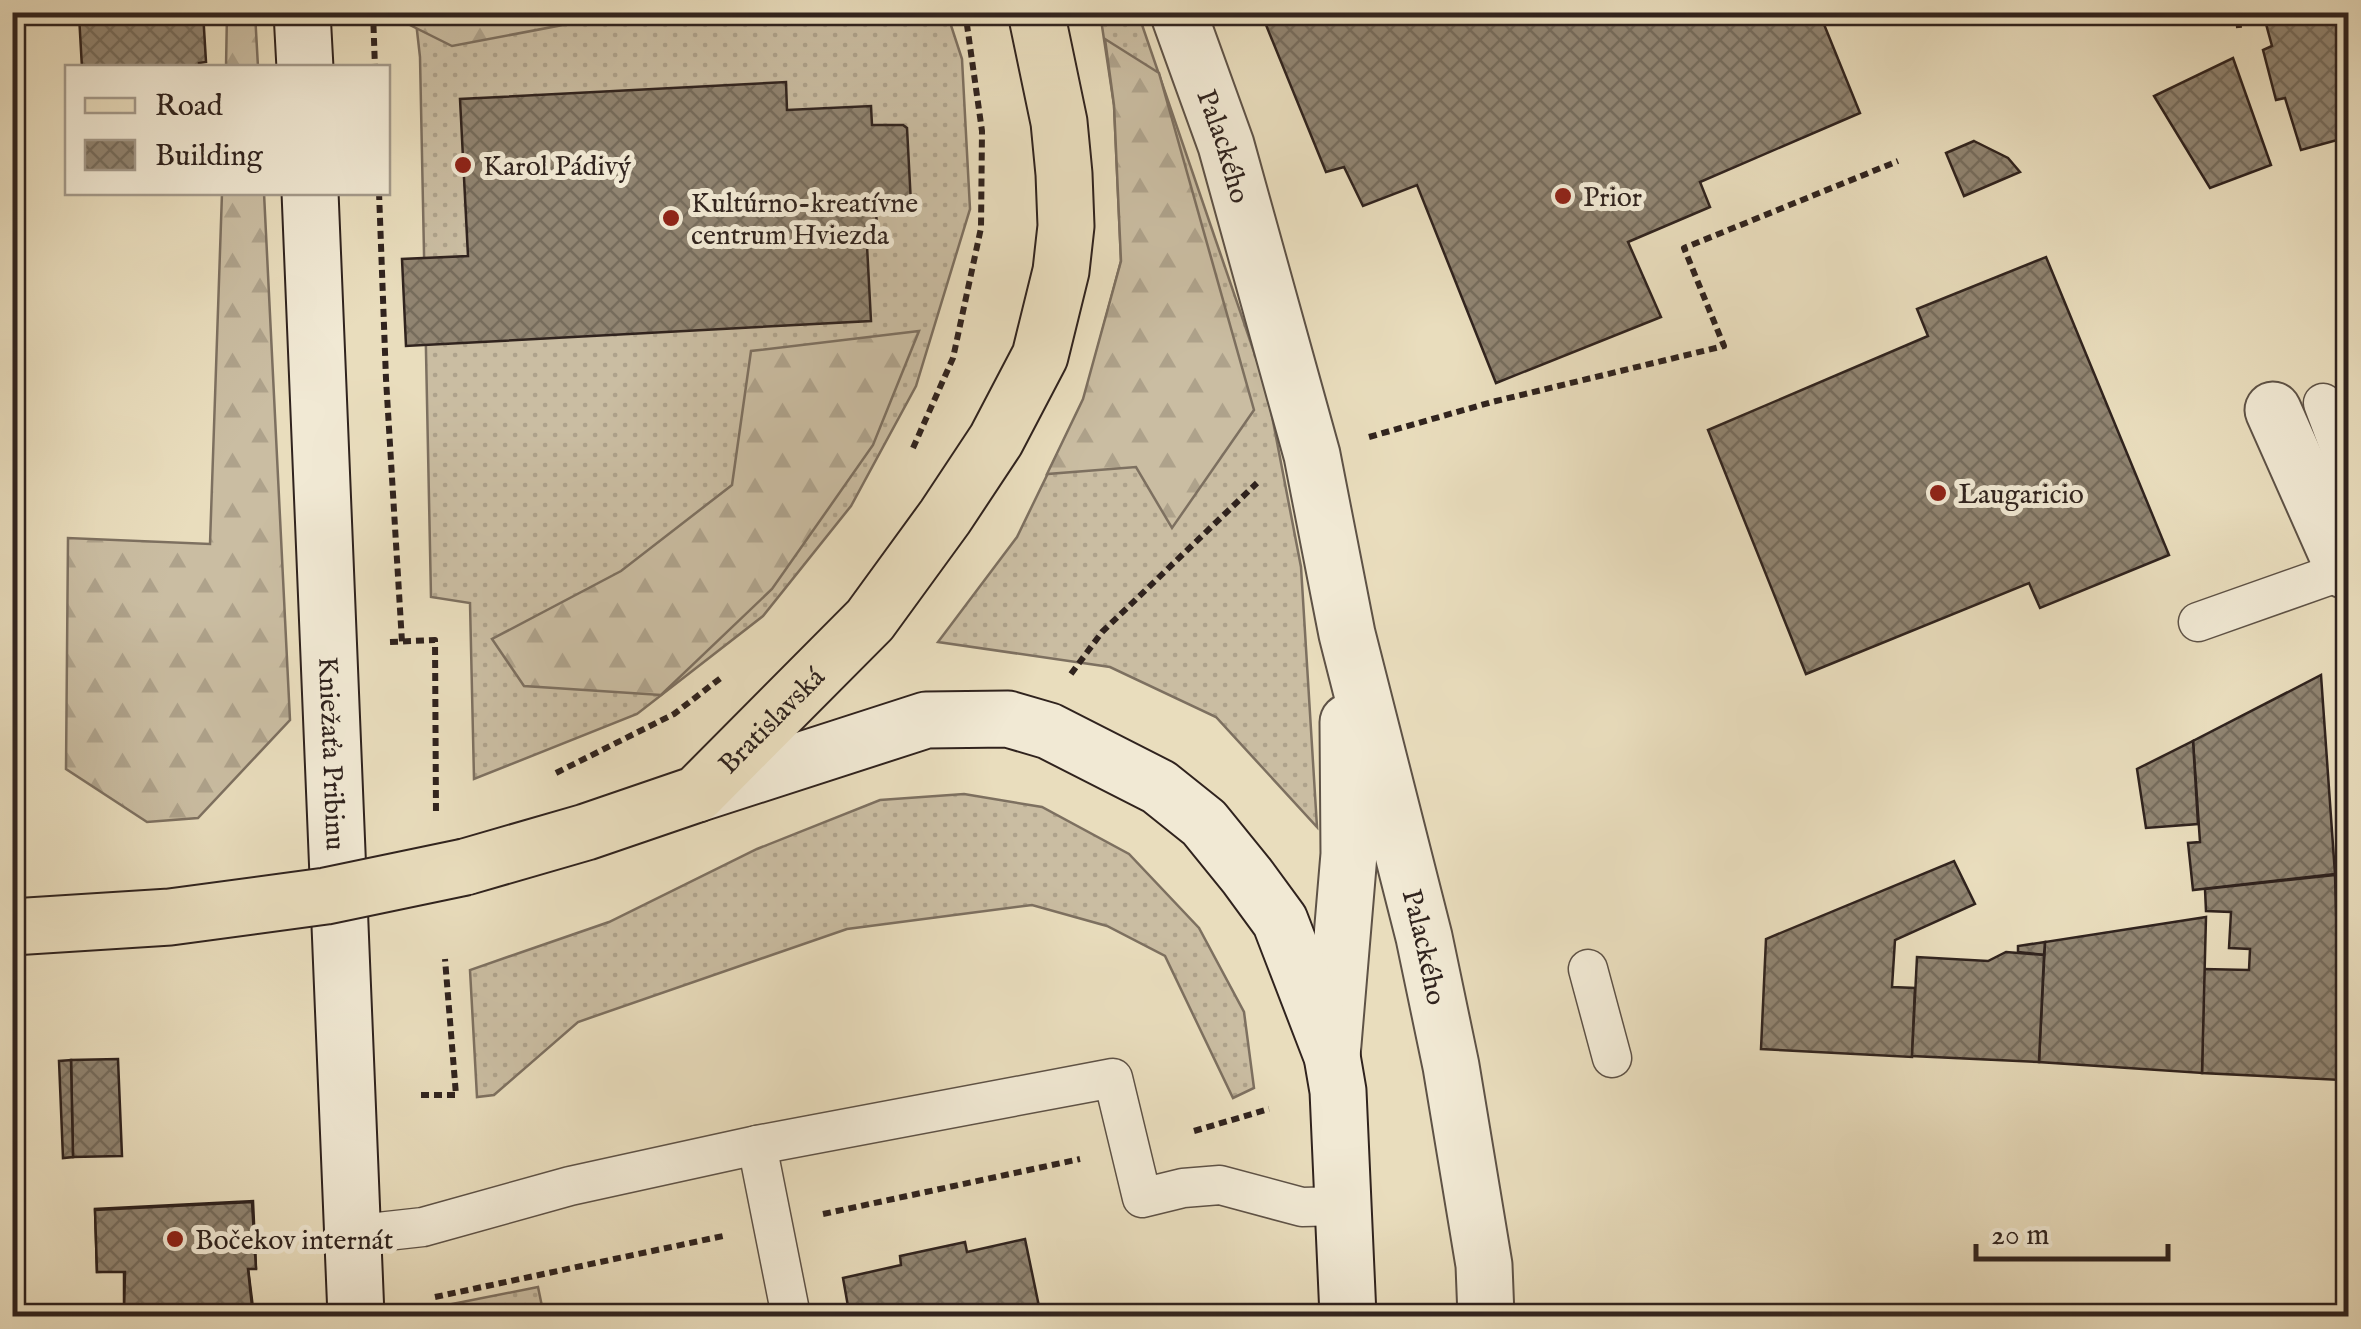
<svg xmlns="http://www.w3.org/2000/svg" width="2361" height="1329" font-family="'IM FELL English',serif">
<style>
.grass{fill:url(#grass-dots);stroke:#7d7060;stroke-width:2.5}
.forest{fill:url(#forest-firs);stroke:#7d7060;stroke-width:2.5}
.building{fill:url(#building-cross-hatch);stroke:#30231e;stroke-width:2.5}
.lines{fill:none;stroke-linecap:round;stroke-linejoin:round}
.service-casing{stroke:#5e5246;stroke-width:41}
.pedestrian-casing{stroke:#5e5246;stroke-width:59}
.minor-casing{stroke:#5e5246;stroke-width:59}
.secondary-casing{stroke:#30231e;stroke-width:59}
.primary-casing{stroke:#30231e;stroke-width:59}
.path{stroke:#30231e;stroke-width:6;stroke-dasharray:8 5;stroke-linecap:butt}
.service{stroke:#f1e9d4;stroke-width:38}
.pedestrian{stroke:#f1e9d4;stroke-width:55}
.minor{stroke:#f1e9d4;stroke-width:55}
.secondary{stroke:#f1e9d4;stroke-width:55}
.primary{stroke:#e9ddbd;stroke-width:55}
.primary-bridge-casing{stroke:#30231e;stroke-width:59;stroke-linecap:butt}
.primary-bridge{stroke:#e9ddbd;stroke-width:55}
.poi-dot{fill:#8f2418;stroke:#f1e9d4;stroke-width:4}
.labels{text-anchor:middle;stroke-width:10;stroke-linejoin:round;paint-order:stroke}
.street-label{font-size:28px;fill:#30231e;stroke:#f1e9d4}
.poi-label{font-size:28px;fill:#30231e;stroke:#f1e9d4;text-anchor:start}
</style>
<defs>
<pattern id="grass-dots" width="8" height="8" patternUnits="userSpaceOnUse" patternTransform="scale(2.5)"><rect width="8" height="8" fill="#cabda2"/><path d="M2 2h.1M6 6h.1" fill="none" stroke="#aea28b" stroke-width="1.8" stroke-linecap="round"/></pattern>
<pattern id="forest-firs" width="22" height="20" patternUnits="userSpaceOnUse" patternTransform="scale(2.5)"><rect width="22" height="20" fill="#cabda2"/><path d="M5 1l3.5 6h-7zM16 11l3.5 6h-7z" fill="#aea28b"/></pattern>
<pattern id="building-cross-hatch" width="8" height="8" patternUnits="userSpaceOnUse" patternTransform="scale(2.5)"><rect width="8" height="8" fill="#908471"/><path d="M0 0l8 8M0 8l8-8" fill="none" stroke="#766c5c"/></pattern>
</defs>
<rect width="100%" height="100%" fill="#e9ddbd"/>
<filter id="stains"><feTurbulence type="fractalNoise" baseFrequency=".002" numOctaves="4"/><feColorMatrix values="0 0 0 0 .2 0 0 0 0 .09 0 0 0 0 .02 0 0 0 .5 -.17"/></filter>
<radialGradient id="worn" r=".72"><stop offset=".6" stop-color="#630" stop-opacity="0"/><stop offset="1" stop-color="#630" stop-opacity=".3"/></radialGradient>
<g class="grass">
<path d="M415,13H947L962,59L970,209L916,386L851,506L763,616L637,714L474,779L470,603L431,597L420,57Z"/>
<path d="M1100,13H1138L1267,390L1301,567L1317,827L1216,717L1110,667L938,642L1017,537L1084,399L1121,261L1114,105Z"/>
<path d="M964,794L1042,807L1129,854L1199,928L1244,1012L1254,1088L1233,1098L1165,956L1107,926L1032,905L847,929L578,1022L494,1095L477,1097L470,970L609,922L757,849L880,800Z"/>
<path d="M538,1287L544,1316H449L447,1305Z"/>
</g>
<g class="forest">
<path d="M227,13H255L258,67H226Z"/>
<path d="M397,13V12L626,13L452,46L396,18Z"/>
<path d="M1105,39L1159,73L1254,410L1172,528L1136,467L1047,474L1083,399L1121,261L1114,105Z"/>
<path d="M222,193H264L290,720L198,818L147,822L66,769L68,538L210,544Z"/>
<path d="M919,331L873,445L772,589L661,695L524,686L492,639L621,571L732,485L751,351Z"/>
</g>
<g class="building">
<path d="M59,12H203L206,62L199,63V68H82L79,15L59,16Z"/>
<path d="M1282,12H1819L1860,113L1700,182L1710,207L1628,242L1661,317L1496,383L1417,185L1363,206L1344,167L1326,172L1266,25L1284,17Z"/>
<path d="M2348,12V137L2301,150L2285,98L2276,100L2263,50L2272,46L2263,13Z"/>
<path d="M2233,58L2271,165L2210,188L2154,96Z"/>
<path d="M786,82L787,110L871,106L872,125H903L907,128L911,204L876,209L877,228L866,227L871,321L406,346L402,259L468,256L460,99Z"/>
<path d="M1974,141L2008,158L2020,172L1964,196L1946,153Z"/>
<path d="M2046,257L2169,555L2040,608L2029,583L1806,674L1708,430L1928,336L1917,309Z"/>
<path d="M2321,675L2335,874L2193,890L2188,843L2200,842L2193,741Z"/>
<path d="M2193,741L2198,824L2146,828L2137,769Z"/>
<path d="M1954,861L1975,904L1895,940L1892,987L1915,988L1912,1057L1761,1049L1766,939Z"/>
<path d="M2335,875L2341,1080L2202,1073L2204,969L2249,970L2250,949L2229,948L2231,912L2206,911L2205,889Z"/>
<path d="M2206,917L2202,1073L2039,1062L2045,942Z"/>
<path d="M2045,942L2044,955L2018,952V946Z"/>
<path d="M2006,952L2044,955L2039,1062L1912,1056L1917,957L1988,961Z"/>
<path d="M118,1059L122,1156L73,1157L71,1060Z"/>
<path d="M71,1060L73,1157L63,1158L59,1061Z"/>
<path d="M253,1201L256,1268H248L254,1316H118L124,1311V1271L97,1272L95,1209Z"/>
<path d="M252,1202L256,1269H248L253,1316H119L124,1312L125,1272H97L95,1210Z"/>
<path d="M1025,1239L1041,1316H837V1314L849,1312L843,1278L901,1265L900,1256L965,1242L967,1252Z"/>
</g>
<g class="lines">
<g class="service-casing">
<g id="service">
<path d="M2323,403L2348,470"/>
<path d="M2198,622L2348,569"/>
<path d="M1588,969L1612,1058"/>
<path d="M757,1145L791,1316"/>
<path d="M351,1235L423,1227L570,1186L757,1145L1113,1078L1142,1198L1183,1188L1220,1185L1302,1207L1343,1206"/>
</g>
</g>
<g class="pedestrian-casing">
<path id="pedestrian" d="M2273,410L2344,570"/>
</g>
<g class="minor-casing">
<g id="minor">
<path id="s1" d="M1178,12L1226,145L1312,455L1347,634L1424,937L1451,1066L1484,1265L1486,1316"/>
<path d="M1332,1056L1349,854L1348,722"/>
</g>
</g>
<g class="secondary-casing">
<g id="secondary">
<path d="M302,12L305,68"/>
<path id="s2" d="M310,192L356,1316"/>
<path d="M697,794L926,720L1008,719L1049,731L1159,787L1204,823L1247,876L1280,921L1332,1056L1338,1091L1348,1316"/>
</g>
</g>
<g class="primary-casing">
<g id="primary">
<path id="s3" d="M465,867L586,832L697,794L870,620L945,517L996,440L1040,356L1061,271L1066,226L1064,174L1059,122L1036,12"/>
</g>
</g>
<g class="path">
<path d="M373,12L375,68"/>
<path d="M2238,12L2239,28"/>
<path d="M379,192L386,379L402,642"/>
<path d="M1369,437L1492,402L1724,346L1684,248L1898,161"/>
<path d="M913,448L953,358L981,228L982,131L967,25L962,12"/>
<path d="M390,642L435,640L436,813"/>
<path d="M1071,674L1102,632L1257,483"/>
<path d="M556,773L674,714L722,677"/>
<path d="M421,1095H456L445,959"/>
<path d="M1194,1131L1269,1109"/>
<path d="M823,1214L1080,1159"/>
<path d="M435,1297L723,1236"/>
</g>
<use href="#service" class="service"/>
<use href="#pedestrian" class="pedestrian"/>
<use href="#minor" class="minor"/>
<use href="#secondary" class="secondary"/>
<use href="#primary" class="primary"/>
<g class="primary-bridge-casing">
<path id="primary-bridge" d="M12,927L170,917L326,896L465,867"/>
</g>
<use href="#primary-bridge" class="primary-bridge"/>
</g>
<g class="poi-dot">
<circle cx="463" cy="165" r="10"/>
<circle cx="1563" cy="196" r="10"/>
<circle cx="671" cy="218" r="10"/>
<circle cx="1938" cy="493" r="10"/>
<circle cx="175" cy="1239" r="10"/>
</g>
<g class="labels">
<g class="street-label">
<text dy="10" stroke="none"><textPath href="#s1" startOffset="142">Palackého</textPath></text>
<text dy="10" stroke="none"><textPath href="#s3" startOffset="348">Bratislavská</textPath></text>
<text dy="10" stroke="none"><textPath href="#s2" startOffset="562">Kniežaťa Pribinu</textPath></text>
<text dy="10" stroke="none"><textPath href="#s1" startOffset="968">Palackého</textPath></text>
</g>
<g class="poi-label">
<text x="483" y="175">Karol Pádivý</text>
<text x="1583" y="206">Prior</text>
<text x="691" y="212">Kultúrno-kreatívne<tspan x="691" dy="32">centrum Hviezda</tspan></text>
<text x="1958" y="503">Laugaricio</text>
<text x="195" y="1249">Bočekov internát</text>
</g>
</g>
<rect width="2361" height="1329" fill="none" stroke="#e9ddbd" stroke-width="50"/>
<rect x="15" y="15" width="2331" height="1299" fill="none" stroke="#30231e" stroke-width="5"/>
<rect x="25" y="25" width="2311" height="1279" fill="none" stroke="#30231e" stroke-width="2.5"/>
<rect x="65" y="65" width="325" height="130" fill="#f1e9d4" stroke="#a49a8b" stroke-width="2.5"/>
<rect x="85" y="98" width="50" height="15" fill="#e9ddbd" stroke="#a49a8b" stroke-width="2.5"/>
<text x="155" y="115" font-size="30" fill="#30231e">Road</text>
<rect x="85" y="140" width="50" height="30" fill="url(#building-cross-hatch)" stroke="#a49a8b" stroke-width="2.5"/>
<text x="155" y="165" font-size="30" fill="#30231e">Building</text>
<path d="M1976 1244v15h192v-15" fill="none" stroke="#30231e" stroke-width="5"/>
<text x="1991" y="1244" font-size="30" fill="#30231e" stroke="#f1e9d4" stroke-width="8" paint-order="stroke">20 m</text>
<rect width="100%" height="100%" filter="url(#stains)"/>
<rect width="100%" height="100%" fill="url(#worn)"/>
</svg>
